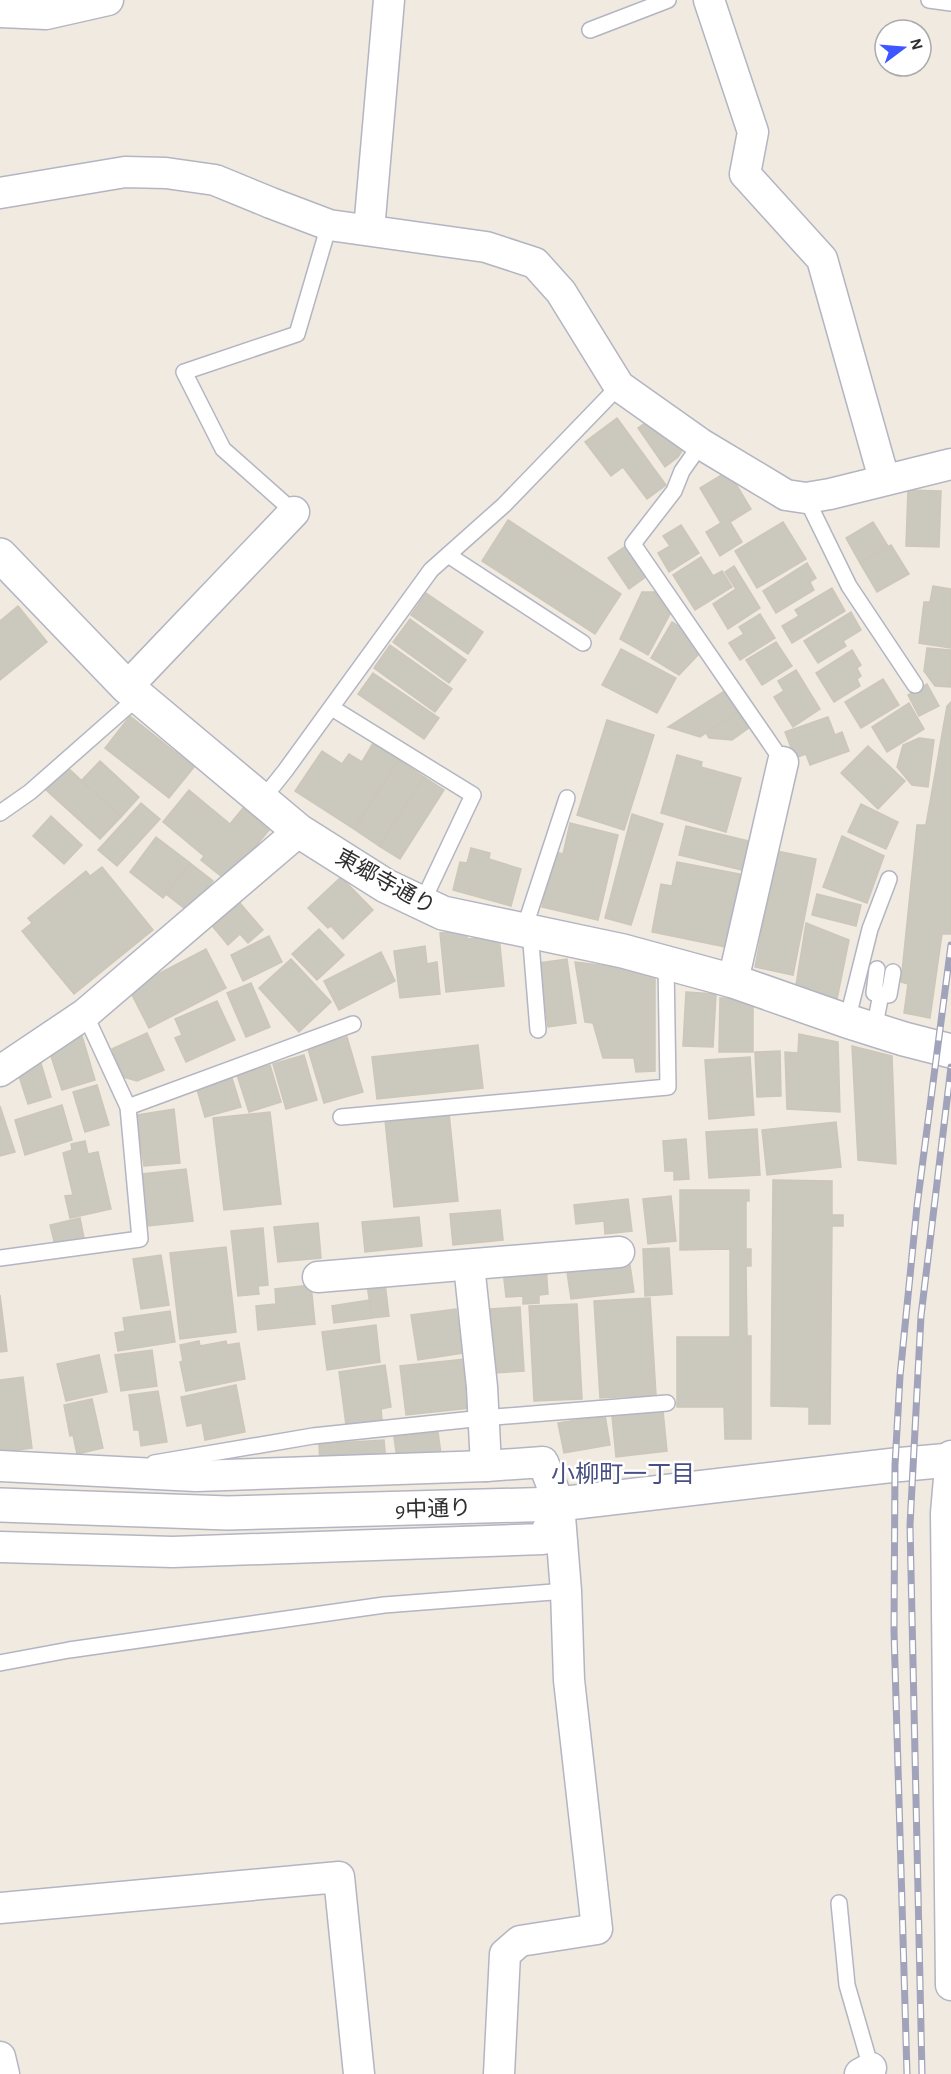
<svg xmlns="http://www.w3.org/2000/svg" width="951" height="2074" font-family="'Alegreya Sans','Noto Sans JP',sans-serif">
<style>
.building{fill:#cbc8be;stroke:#ccc7b8;stroke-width:1.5}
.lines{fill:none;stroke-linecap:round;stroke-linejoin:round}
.service-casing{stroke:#b3b5c2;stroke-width:18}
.minor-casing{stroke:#b3b5c2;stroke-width:33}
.tertiary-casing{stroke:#b3b5c2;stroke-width:36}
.service{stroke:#fff;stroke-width:15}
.minor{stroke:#fff;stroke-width:30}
.tertiary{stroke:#fff;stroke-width:33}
.rail-casing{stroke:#a1a3ba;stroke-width:7}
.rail{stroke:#fff;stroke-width:4.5;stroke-dasharray:14;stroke-linecap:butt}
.labels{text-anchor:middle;stroke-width:5;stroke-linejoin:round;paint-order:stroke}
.street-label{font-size:22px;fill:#2e2e2e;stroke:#fff}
.neighbourhood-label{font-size:24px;fill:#484f84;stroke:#fff}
</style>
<rect width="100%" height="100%" fill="#f0eae0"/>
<g class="building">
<path d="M617,418L666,485L647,499L623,467L611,476L585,442Z"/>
<path d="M651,419L686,445L678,457L665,467L638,428Z"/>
<path d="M728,471L751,509L730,522L742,542L720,556L706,532L721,523L700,488Z"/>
<path d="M908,490L941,491L939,547L906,546Z"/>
<path d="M508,520L621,594L595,634L482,561Z"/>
<path d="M783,522L806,559L757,588L735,551Z"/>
<path d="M873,522L888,546L860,563L846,538Z"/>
<path d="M681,525L699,553L669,572L658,553L670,546L663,536Z"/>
<path d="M891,545L909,574L877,592L860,563Z"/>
<path d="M626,546L647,576L629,589L608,558Z"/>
<path d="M701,557L713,576L722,571L732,587L695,610L673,575Z"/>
<path d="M807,563L816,578L810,582L814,590L776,613L763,591Z"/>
<path d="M734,566L760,608L728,629L713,604L736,589L725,572Z"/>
<path d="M933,586L951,589V648L919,643L924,602H930Z"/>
<path d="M832,588L845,611L792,643L782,626L799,616L795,610Z"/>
<path d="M642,592H655L670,614L648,655L620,639Z"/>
<path d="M426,593L483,632L468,654L411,615Z"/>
<path d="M18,606L47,642L0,680V621Z"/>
<path d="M851,612L861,630L843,641L846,646L818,663L804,641Z"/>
<path d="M760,614L775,638L740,660L729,643L744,634L739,627Z"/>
<path d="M410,619L466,660L449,683L393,642Z"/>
<path d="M672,622L685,630L699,654L679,675L651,658Z"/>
<path d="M776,642L792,666L762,685L746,660Z"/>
<path d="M390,645L452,689L435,712L374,668Z"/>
<path d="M927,648L951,650V687L935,686L924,671Z"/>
<path d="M621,649L676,678L657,713L602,685Z"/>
<path d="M852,650L861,665L857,668L861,676L857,679L860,686L834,702L816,673Z"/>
<path d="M796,670L820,709L793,727L774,697L784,691L778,681Z"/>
<path d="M373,673L439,718L424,739L358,694Z"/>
<path d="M883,679L899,705L861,728L845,702Z"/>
<path d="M927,684L939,706L919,716L908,695Z"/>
<path d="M726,690L739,711L700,737L668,727Z"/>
<path d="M951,702V934H942L930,1018L904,1013L908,984L901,982L917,825H926L947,706Z"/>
<path d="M909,703L924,729L887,752L872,727Z"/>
<path d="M739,711L750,727L732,740L709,738L706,733Z"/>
<path d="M130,716L194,767L169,798L105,748Z"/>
<path d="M828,717L835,735L842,732L849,751L810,765L806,754L795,758L785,732Z"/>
<path d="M607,720L654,735L624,830L577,815Z"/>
<path d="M919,738L934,740L928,787L912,785L897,767L903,745Z"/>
<path d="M373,743L399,760L354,829L295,791L322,751L342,764L349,754L362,762Z"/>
<path d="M868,746L905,781L878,809L841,773Z"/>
<path d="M677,755L702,762L701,767L741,778L726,832L661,813Z"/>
<path d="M399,760L424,777L379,846L354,829Z"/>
<path d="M100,761L139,797L121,817L81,781Z"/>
<path d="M67,767L121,817L100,839L46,790Z"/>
<path d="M424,777L444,790L400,859L379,846Z"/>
<path d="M189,790L230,824L243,808L269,830L227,881L201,860L204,856L163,822Z"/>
<path d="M141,803L160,819L117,866L98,850Z"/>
<path d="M861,804L898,822L886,849L848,832Z"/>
<path d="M632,814L663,824L631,925L605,918Z"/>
<path d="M51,816L82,845L64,864L33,836Z"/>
<path d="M570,823L618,835L598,920L542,907L555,852L563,854Z"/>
<path d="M686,826L749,841L742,870L679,855Z"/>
<path d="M842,836L884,856L867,903L823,887Z"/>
<path d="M156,837L190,863L163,898L130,872Z"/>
<path d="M471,848L490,853L489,859L521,869L511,906L453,890L460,862L467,863Z"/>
<path d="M777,851L816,859L793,975L755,967Z"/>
<path d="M677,862L740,874L726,947L652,932L661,884L672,886Z"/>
<path d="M190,863L213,881L189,912L166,894Z"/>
<path d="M102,867L153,930L74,994L22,931L32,923L28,918L86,871L90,876Z"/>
<path d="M341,877L373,910L343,939L331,926L328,928L308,908Z"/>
<path d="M817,894L861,905L856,926L812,915Z"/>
<path d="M240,903L263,930L248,943L240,934L228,945L209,922L228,906L231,910Z"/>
<path d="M806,923L849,940L837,999L796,985Z"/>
<path d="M319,929L344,955L317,980L292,954Z"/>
<path d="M467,930V939L499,936L504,986L446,992L440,933Z"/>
<path d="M269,936L282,962L243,981L231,955Z"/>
<path d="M425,946L427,964L437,962L440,994L400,998L394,951Z"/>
<path d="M206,949L226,988L149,1028L129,989Z"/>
<path d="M381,952L395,981L339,1010L324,981Z"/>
<path d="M291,959L331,1002L299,1032L259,988Z"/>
<path d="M567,959L576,1023L548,1027L539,963Z"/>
<path d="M575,962L655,972V1071L636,1072L634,1058H603L593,1023L585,1022Z"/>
<path d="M251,983L270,1027L246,1037L227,993Z"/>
<path d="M686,992L716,994L713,1047L683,1046Z"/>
<path d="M720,998H753V1052H719Z"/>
<path d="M217,1001L235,1040L186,1062L175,1038L182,1035L175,1019Z"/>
<path d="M147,1033L164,1070L137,1081L123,1077L112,1049Z"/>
<path d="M799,1034L838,1042L840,1112L787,1109L785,1052L798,1053Z"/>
<path d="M82,1036L95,1080L62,1090L48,1047Z"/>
<path d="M347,1037L363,1092L324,1103L308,1049Z"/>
<path d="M478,1045L483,1088L377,1099L372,1057Z"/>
<path d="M852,1046L892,1056L896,1164L858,1160Z"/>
<path d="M780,1051L781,1096L757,1097L755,1052Z"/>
<path d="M304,1055L317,1100L286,1109L273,1064Z"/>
<path d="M750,1057L754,1115L709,1119L705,1060Z"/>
<path d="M40,1060L51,1097L28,1104L16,1067Z"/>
<path d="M270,1065L281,1102L249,1112L237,1075Z"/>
<path d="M231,1075L241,1107L205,1117L196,1086Z"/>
<path d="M97,1085L109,1125L85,1132L73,1092Z"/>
<path d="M62,1105L72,1140L25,1155L15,1120Z"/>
<path d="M0,1106L15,1152L0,1156Z"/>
<path d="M174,1109L180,1163L144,1166L136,1115Z"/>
<path d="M270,1112L281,1204L224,1210L213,1118Z"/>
<path d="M449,1113L458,1201L394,1207L385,1120Z"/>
<path d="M836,1122L841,1167L767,1175L762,1130Z"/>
<path d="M757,1129L760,1175L709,1178L706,1132Z"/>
<path d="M686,1139L689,1179L674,1180V1171H665L663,1141Z"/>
<path d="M85,1141L88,1154L98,1152L111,1209L70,1218L65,1196L73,1195L63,1153L72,1150L71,1144Z"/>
<path d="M186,1169L193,1221L148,1226L142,1174Z"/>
<path d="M773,1180L832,1181V1215H843V1226H832L830,1424H809V1407L771,1406Z"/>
<path d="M680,1190H749V1201H746V1249H751V1266H746L747,1336H751V1439H725L724,1407H677V1337H730V1249L680,1250Z"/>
<path d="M671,1196L676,1241L648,1244L643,1199Z"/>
<path d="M628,1199L632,1231L605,1234L604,1221L576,1224L574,1205Z"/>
<path d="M500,1210L503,1240L453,1245L450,1214Z"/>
<path d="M419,1217L422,1246L365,1252L362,1222Z"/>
<path d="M80,1218L84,1238L55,1245L50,1225Z"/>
<path d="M318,1223L321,1258L278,1262L274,1227Z"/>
<path d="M263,1228L268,1285L258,1286L259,1294L238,1296L231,1231Z"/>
<path d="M226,1247L236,1332L180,1339L170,1253Z"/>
<path d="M669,1248L672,1294L645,1296L643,1249Z"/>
<path d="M161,1255L169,1305L141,1309L133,1259Z"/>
<path d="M630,1265L634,1292L571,1299L567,1272Z"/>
<path d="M546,1266L548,1294L539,1295V1303L523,1304V1296L506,1297L503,1270Z"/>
<path d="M385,1283L389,1316L372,1318L367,1285Z"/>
<path d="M311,1285L315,1324L258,1330L256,1306L276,1304L275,1289Z"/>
<path d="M0,1295L7,1351L0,1352Z"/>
<path d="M650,1298L656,1395L600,1398L594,1301Z"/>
<path d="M369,1300L372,1318L334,1323L332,1306Z"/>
<path d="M577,1304L582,1399L534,1401L529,1306Z"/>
<path d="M520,1307L524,1371L494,1373L489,1309Z"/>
<path d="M456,1309L463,1353L418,1360L411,1315Z"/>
<path d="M170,1311L175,1342L118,1351L115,1333L125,1331L123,1318Z"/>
<path d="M376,1325L380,1362L327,1370L322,1332Z"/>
<path d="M199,1341L200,1346L226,1341L227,1345L239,1343L245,1379L186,1391L180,1362L183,1361L180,1345Z"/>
<path d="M152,1350L157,1386L121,1391L115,1355Z"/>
<path d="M99,1355L107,1392L66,1401L57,1364Z"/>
<path d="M465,1359L470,1408L406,1415L400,1366Z"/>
<path d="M385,1365L391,1407L381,1409L382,1420L346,1425L339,1372Z"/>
<path d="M23,1377L32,1448L0,1452V1380Z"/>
<path d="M236,1385L245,1432L205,1440L202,1423L187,1426L181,1397Z"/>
<path d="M158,1391L167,1442L141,1446L139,1430H134L129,1395Z"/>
<path d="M92,1399L103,1448L77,1454L73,1435L70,1436L64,1405Z"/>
<path d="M663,1411L667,1451L616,1457L612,1416Z"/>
<path d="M605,1415L610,1445L564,1453L558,1423Z"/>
<path d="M438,1432L441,1454L397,1459L394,1437Z"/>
<path d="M384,1440L386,1462L320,1466L319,1444Z"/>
</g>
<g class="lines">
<g class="service-casing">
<g id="service">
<path d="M929,0L951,3"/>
<path d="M590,30L668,0"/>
<path d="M701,444L682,471L674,491L633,544L783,762"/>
<path d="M806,498L849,586L915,685"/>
<path d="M294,512L223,449L184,372L297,334L329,225"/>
<path d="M448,555L583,643"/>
<path d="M332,708L473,795L422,903"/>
<path d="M261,801L285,771L431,570L504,505L619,386"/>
<path d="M0,813L30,792L138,697"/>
<path d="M524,929L567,798"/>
<path d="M530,931L538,1030"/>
<path d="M881,994L889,995L893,972"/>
<path d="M847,1021L870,929L889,879"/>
<path d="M874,1030L881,994L874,993L877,969"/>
<path d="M128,1107L353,1024"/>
<path d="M341,1117L668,1087L666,964"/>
<path d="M0,1258L140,1239L128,1107L85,1014"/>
<path d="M154,1463L313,1436L483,1418L667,1403"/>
<path d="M0,1663L69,1650L384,1605L566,1591"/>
<path d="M839,1903L847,1985L871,2068"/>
</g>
</g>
<g class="minor-casing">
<g id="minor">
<path d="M709,0L753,132L745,174L822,259L884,479"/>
<path d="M0,12L46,14L108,0"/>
<path d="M0,193L125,172L166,173L215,180L271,203L329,225L486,247L535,263L561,292L619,386L701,444L786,495L806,498L830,494L951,464"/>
<path d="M369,230L389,0"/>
<path d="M127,687L294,512"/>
<path d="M733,981L783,762"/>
<path d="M0,1071L85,1014L299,831"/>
<path d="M469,1265L482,1387L486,1466L543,1462L559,1504L566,1591L569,1680L597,1929L520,1941L505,1954L499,2074"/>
<path d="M318,1277L619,1252"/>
<path d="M951,1456L946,1513L951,1985"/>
<path d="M0,1466L196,1476L486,1466"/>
<path d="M0,1547L173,1552L543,1539L559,1504"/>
<path d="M0,1908L339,1877L359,2074"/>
<path d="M0,2057L4,2074"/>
<path d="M860,2074L871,2068"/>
</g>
</g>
<g class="tertiary-casing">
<g id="tertiary">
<path d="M0,555L127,687L299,831L386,886L443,913L623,951L733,981L847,1021L904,1039L951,1051"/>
<path d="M0,1505L228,1513L559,1504L895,1465L951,1460"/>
</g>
</g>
<use href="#service" class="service"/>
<use href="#minor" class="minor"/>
<use href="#tertiary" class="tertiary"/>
<g class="rail-casing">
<g id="rail">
<path d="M907,2074L894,1631L895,1465L900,1376L917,1206L951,945"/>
<path d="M922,2074L910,1525L921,1316L951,1067"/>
</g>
</g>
<use href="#rail" class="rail"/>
</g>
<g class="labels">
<g class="street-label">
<text transform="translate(386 881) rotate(29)" y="8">東郷寺通り</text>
<text transform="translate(433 1508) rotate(-2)" y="8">9中通り</text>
</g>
<g class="neighbourhood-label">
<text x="623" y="1482">小柳町一丁目</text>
</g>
</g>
<g transform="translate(903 48) rotate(74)"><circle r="28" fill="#ffffff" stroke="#ababab" stroke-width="1.5"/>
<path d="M0-4.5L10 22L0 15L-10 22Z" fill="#3e56ff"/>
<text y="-9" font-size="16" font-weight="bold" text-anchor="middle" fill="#2e2e2e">N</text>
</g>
</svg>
